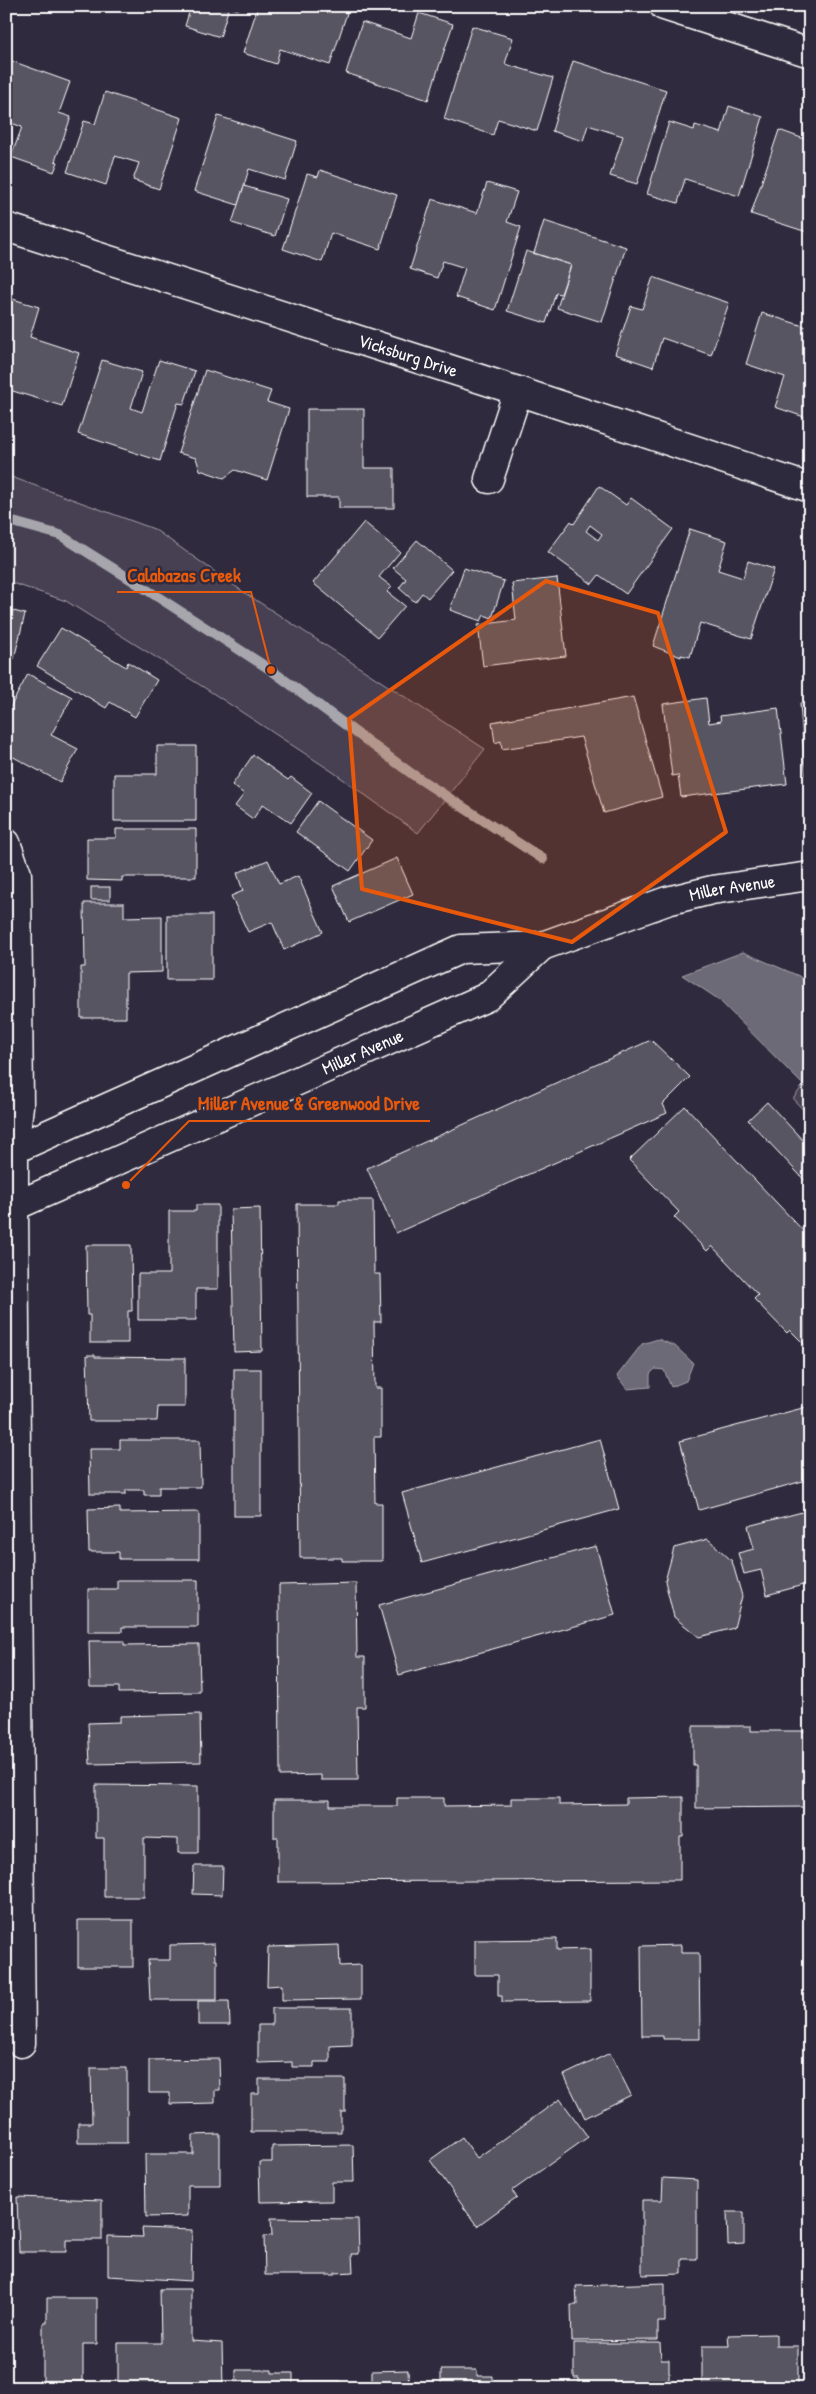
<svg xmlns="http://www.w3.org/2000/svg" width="816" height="2394" font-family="'Patrick Hand',sans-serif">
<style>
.green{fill:#464152;stroke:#a2a0a8}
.water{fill:#6d6a77;stroke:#a7a6ad}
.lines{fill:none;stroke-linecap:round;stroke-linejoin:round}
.stream{stroke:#a7a6ad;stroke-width:10}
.building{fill:#595564;stroke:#fff;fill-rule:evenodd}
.minor-casing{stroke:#fff;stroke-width:31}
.major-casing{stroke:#fff;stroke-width:31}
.minor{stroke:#2f2a3d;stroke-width:28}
.major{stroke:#2f2a3d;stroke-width:28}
.marked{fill:#e8590c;fill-opacity:0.2;stroke:#e8590c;stroke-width:4;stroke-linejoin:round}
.labels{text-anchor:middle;stroke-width:4.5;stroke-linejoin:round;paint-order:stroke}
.street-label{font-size:18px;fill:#fff;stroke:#2f2a3d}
.leader{fill:none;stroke:#e8590c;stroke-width:2}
.callout-dot{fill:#e8590c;stroke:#2f2a3d;stroke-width:2}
.callout-label{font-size:19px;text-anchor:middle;font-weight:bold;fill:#e8590c;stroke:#2f2a3d;stroke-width:4.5;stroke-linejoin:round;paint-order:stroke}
</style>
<rect width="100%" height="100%" fill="#2f2a3d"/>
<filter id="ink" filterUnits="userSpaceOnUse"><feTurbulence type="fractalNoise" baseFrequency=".02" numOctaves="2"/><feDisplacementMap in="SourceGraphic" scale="10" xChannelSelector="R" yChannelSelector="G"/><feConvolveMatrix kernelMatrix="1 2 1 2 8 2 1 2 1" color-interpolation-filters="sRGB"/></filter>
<g filter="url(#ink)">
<g class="green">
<path d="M6,475L154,529L245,593L485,749L418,833L333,772L208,690L66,601L6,581Z"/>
<path d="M810,1076V1117L793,1099Z"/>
</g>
<g class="water">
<path d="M743,952L799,976L810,986V1092L718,999L682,975Z"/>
<path d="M658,1339L675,1346L693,1363L686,1381L671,1387L664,1370L655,1369L650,1374V1387L627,1389L617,1376L642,1344Z"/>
</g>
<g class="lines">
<path class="stream" d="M6,520L60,535L127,577L271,670L412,774L543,859"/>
</g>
<g class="building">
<path d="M191,6H239L238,10L229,7L220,37L185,26Z"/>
<path d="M258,6H326L347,13L330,65L280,49L276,64L243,53Z"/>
<path d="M419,13L453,24L428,100L346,73L362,22L411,38Z"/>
<path d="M472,26L513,38L505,64L553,78L537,131L498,119L493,135L444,119Z"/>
<path d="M6,59L70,82L59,113L71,117L55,161L58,162L54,172L11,157L22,127L6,121Z"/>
<path d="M573,61L666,90L637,184L610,176L623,136L588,125L583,141L552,131Z"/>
<path d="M105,92L182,118L159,189L133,180L139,163L115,156L106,185L67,172L84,121L95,124Z"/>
<path d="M729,106L763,117L739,196L685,179L678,203L647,194L669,122L694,130L695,125L721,133Z"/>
<path d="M218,116L297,141L285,180L249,169L238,205L194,191Z"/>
<path d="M779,130L810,141V233L751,214Z"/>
<path d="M320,170L397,195L380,249L331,233L322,262L283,249L307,174L318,177Z"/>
<path d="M487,183L517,192L507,222L521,227L495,310L456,297L465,268L443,261L437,278L410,269L432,199L477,213Z"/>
<path d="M244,186L287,199L275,236L232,223Z"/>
<path d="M544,221L626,247L602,322L557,308L571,265L534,253Z"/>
<path d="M526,251L571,265L561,294L556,293L546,323L507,311Z"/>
<path d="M653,277L729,303L711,355L662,338L653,367L615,354L631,306L642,309Z"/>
<path d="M6,297L39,307L30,337L79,353L62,406L6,389Z"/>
<path d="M762,313L810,328V419L775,407L785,377L746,364Z"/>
<path d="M102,360L142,372L131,408L142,412L159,360L195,371L184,404L178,403L160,461L78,434Z"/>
<path d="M205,370L271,391L267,402L289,409L267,480L235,470L224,478L200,470L196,458L178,453Z"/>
<path d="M307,409H364V468H394V508H339V497H307Z"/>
<path d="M599,486L626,505L631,498L673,529L626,594L599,575L592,584L548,552L571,521L574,524ZM590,525L602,534L598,540L586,531Z"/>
<path d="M364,522L400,552L379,577L392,587L387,592L405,606L378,637L313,583Z"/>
<path d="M690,529L727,541L718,570L743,578L748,561L774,569L751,639L700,623L690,657L681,655V657L653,646Z"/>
<path d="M417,540L452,570L428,598L422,593L415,602L399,588L406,579L393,568Z"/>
<path d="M464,568L504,581L492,618L484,615L481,621L450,610Z"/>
<path d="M557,578L566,656L483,666L478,625L516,620L512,583Z"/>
<path d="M6,609L25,614L14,659L6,657Z"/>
<path d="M61,628L126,667L128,662L157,680L135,717L110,702L106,708L37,666Z"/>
<path d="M28,674L72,697L51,735L78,749L60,782L6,753V715Z"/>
<path d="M633,697L662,797L604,813L581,737L502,749L501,741L495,743L492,722Z"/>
<path d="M706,698L709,723L721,721L720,716L778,708L787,784L681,797L678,775L672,776L663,704Z"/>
<path d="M810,702V781H806L800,703Z"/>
<path d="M157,746H196V821H114V774H157Z"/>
<path d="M253,755L288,780L291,777L312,793L291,823L263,804L253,819L235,806L244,794L232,785Z"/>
<path d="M318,801L372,840L350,871L296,832Z"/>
<path d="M116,829H196V877H122V881L87,880V838H116Z"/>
<path d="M397,858L413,894L349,922L333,886Z"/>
<path d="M268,860L279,884L298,876L323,932L284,950L272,922L248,932L231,896L243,891L237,873Z"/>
<rect x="91" y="887" width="19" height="13"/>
<path d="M84,903H124V917L162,916V972L126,973V1018H81V967H85Z"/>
<rect x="167" y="915" width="45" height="65"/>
<path d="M651,1040L690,1077L663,1104L667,1113L396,1233L367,1168Z"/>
<path d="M767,1102L810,1148V1186L748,1120Z"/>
<path d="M685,1106L810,1238V1350L790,1330L787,1333L754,1299L758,1295L712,1246L707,1251L674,1217L679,1212L629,1160Z"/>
<path d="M339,1200H373L374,1274H380L381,1322H374L375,1388H381V1437H374L375,1503H382V1561H342V1558H300L297,1204H339Z"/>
<path d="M196,1205H218V1289H196V1320H138V1274H169V1211H196Z"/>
<path d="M260,1208L262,1351L234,1352L231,1209Z"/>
<path d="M86,1245H131L132,1311H128V1343H90V1315H87Z"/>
<path d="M87,1355H95V1357L185,1358V1407H158L157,1421H89Z"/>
<rect x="234" y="1369" width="27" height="147"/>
<path d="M810,1406V1479L699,1510L680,1441Z"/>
<path d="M600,1439L619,1509L422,1563L402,1493Z"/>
<path d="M120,1440H200L201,1487H159V1495H144V1490H126V1494H90L89,1449H120Z"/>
<path d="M120,1508V1513L199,1512V1559H119V1552H89L88,1509Z"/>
<path d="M810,1510V1583L767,1595L761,1570L744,1574L738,1553L754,1549L748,1526Z"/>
<path d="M708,1539L732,1561L742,1596L734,1628L699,1637L674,1617L665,1581L674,1548Z"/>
<path d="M596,1546L615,1615L399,1675L379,1605Z"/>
<path d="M117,1580H198V1627H122V1632H88V1589H117Z"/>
<path d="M356,1583L357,1657H365V1707H357L358,1780H321V1775L280,1776L279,1585Z"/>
<path d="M89,1641H124V1645L199,1644L200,1692L119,1693V1687H90Z"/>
<path d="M200,1714L201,1762L90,1764L88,1723L120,1722V1716Z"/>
<path d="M693,1726H751V1731H810V1807L696,1808V1765H693Z"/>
<path d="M96,1785L198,1786V1853H178V1839L144,1838V1897H104V1838H96Z"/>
<path d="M683,1797V1837H680V1880L278,1882V1838H274V1800H330V1806H397V1798H444V1806L511,1805V1798H559V1805L626,1804V1798Z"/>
<path d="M194,1866H223L222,1895L193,1894Z"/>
<rect x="78" y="1920" width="55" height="47"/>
<path d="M557,1939V1950L590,1949V2001L502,2002V1996H498V1975H475V1940Z"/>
<path d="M214,1944L215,1960H217V2000H150L148,1960H170V1945Z"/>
<path d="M339,1945L340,1966L361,1965V1999L282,2000V1985L267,1986L268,1947Z"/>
<path d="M681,1945V1953H699L700,2039H663V2036H642L641,1946Z"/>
<path d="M198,2001H229L230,2025H198Z"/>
<path d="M272,2008H352V2045L330,2046V2062H314V2067H292V2062L258,2063V2025H272Z"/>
<path d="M610,2053L631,2095L585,2118L564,2075Z"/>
<path d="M219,2059L220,2090H215V2103L170,2104V2093H149V2060Z"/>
<path d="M91,2068H127V2143H78V2123H92Z"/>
<path d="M259,2079H345V2112H341V2132H251V2094H259Z"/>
<path d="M560,2099L588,2137L512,2191L517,2197L477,2226L430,2160L462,2137L477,2158Z"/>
<path d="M220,2134V2185H188V2216L146,2217L145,2154H193V2135Z"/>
<path d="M353,2145L354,2182H332V2201L260,2202L259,2162H272V2146Z"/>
<path d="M663,2178L697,2180V2259H682V2274L642,2275V2200H662Z"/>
<path d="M17,2197L102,2200V2240H66V2252H19Z"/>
<path d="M727,2212H744V2244L728,2245Z"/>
<path d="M271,2218L358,2219L359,2254H352L353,2272L335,2273V2275H265L264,2236L272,2235Z"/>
<path d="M142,2228L192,2230L191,2281L108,2276V2236L143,2237Z"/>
<path d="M665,2283V2322H658V2340L572,2341L571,2305H577L576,2286Z"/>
<path d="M160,2289H191V2341L222,2343L223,2388H118V2343H161Z"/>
<path d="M47,2298H97V2344H83V2381H43V2323H47Z"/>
<path d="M776,2334V2346H798V2388H702V2346H729L728,2335Z"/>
<path d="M574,2343H660L661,2360H669V2388H579V2378H574Z"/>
<path d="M236,2370H272V2373H293V2388H236Z"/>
<path d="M408,2370L409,2388H372V2371Z"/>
<path d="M441,2370H477V2376H492V2388H441Z"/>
<rect x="305" y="2381" width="35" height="7"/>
</g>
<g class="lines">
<g class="minor-casing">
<g id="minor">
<path d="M664,6L810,53"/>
<path id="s1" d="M6,227L518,391L810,488"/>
<path d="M489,479L518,391"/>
<path d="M6,843L17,874L19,1106L14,1150V1208L21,2043"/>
</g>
</g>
<g class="major-casing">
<g id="major">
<path id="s2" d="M6,1153L461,949L542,946L667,901L712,890L810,876"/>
<path id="s3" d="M6,1210L487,997L542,946"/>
</g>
</g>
<use href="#minor" class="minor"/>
<use href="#major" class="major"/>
</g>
</g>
<path class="marked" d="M546,581L658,613L726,832L572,942L362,889L349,719Z"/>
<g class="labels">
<g class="street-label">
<text dy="6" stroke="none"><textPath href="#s1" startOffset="422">Vicksburg Drive</textPath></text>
<text dy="6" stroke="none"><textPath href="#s2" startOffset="779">Miller Avenue</textPath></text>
<text dy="6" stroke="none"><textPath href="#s3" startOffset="390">Miller Avenue</textPath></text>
</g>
</g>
<path class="leader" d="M271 670L251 592H117M126 1185L189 1121H430"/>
<g class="callout-dot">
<circle cx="271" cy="670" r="5"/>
<circle cx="126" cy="1185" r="5"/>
</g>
<g class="callout-label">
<text x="184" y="582">Calabazas Creek</text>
<text x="309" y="1110">Miller Avenue &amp; Greenwood Drive</text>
</g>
<rect width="816" height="2394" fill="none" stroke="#2f2a3d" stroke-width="25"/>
<rect x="12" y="12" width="791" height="2369" fill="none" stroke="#fff" stroke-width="2" filter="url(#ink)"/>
</svg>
